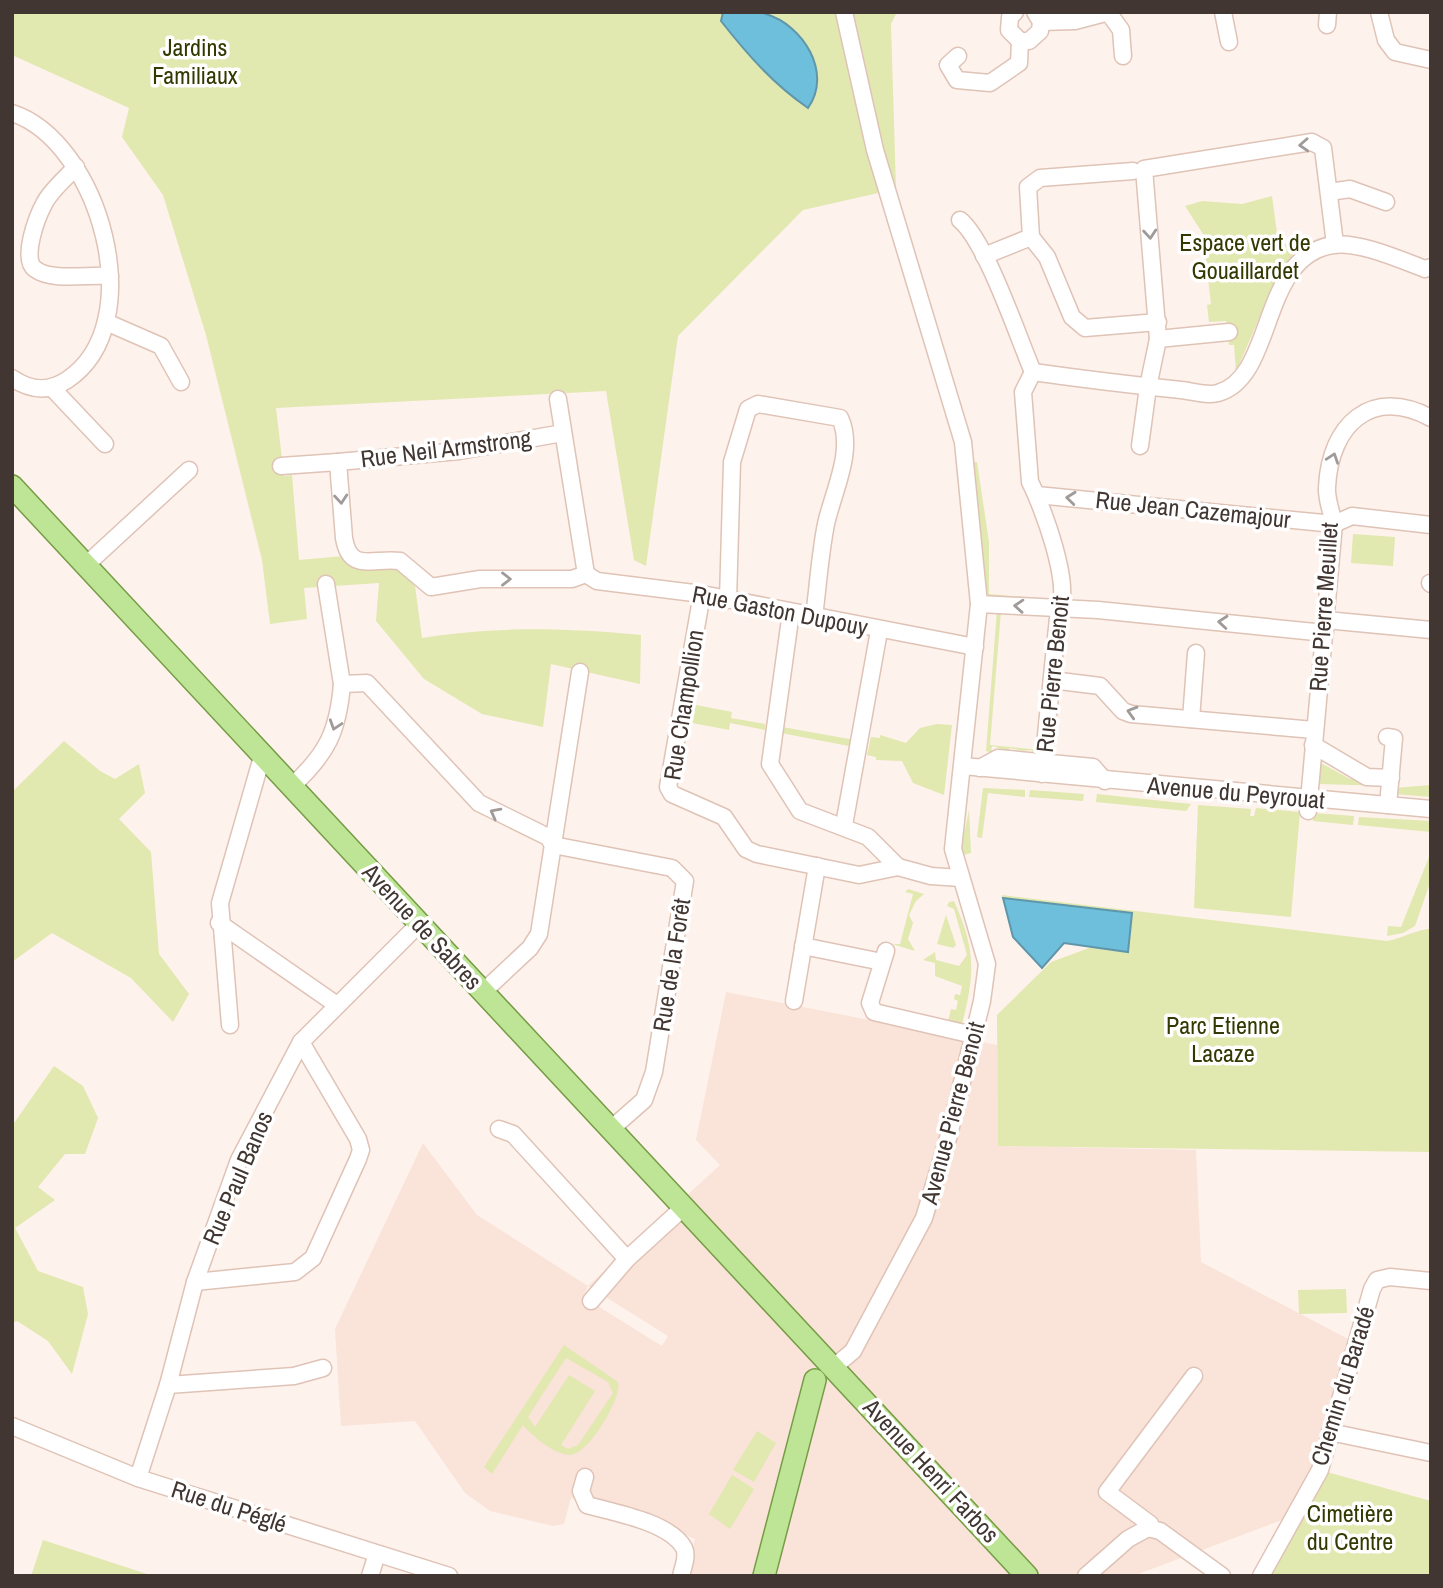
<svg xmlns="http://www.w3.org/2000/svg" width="1443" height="1588" font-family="'Archivo Narrow',sans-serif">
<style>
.built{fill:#fae3d9;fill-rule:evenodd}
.green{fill:#e1e8b0;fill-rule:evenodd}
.water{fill:#6dbfdc;stroke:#6096a9;stroke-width:2}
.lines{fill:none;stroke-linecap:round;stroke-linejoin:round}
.minor-casing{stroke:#dfc3b6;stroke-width:19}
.major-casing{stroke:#769c45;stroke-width:24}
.minor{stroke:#fff;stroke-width:16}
.major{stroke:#bee596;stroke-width:21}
.oneway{stroke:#a09a98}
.labels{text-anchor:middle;stroke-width:7;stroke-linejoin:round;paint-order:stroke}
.park-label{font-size:24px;fill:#343801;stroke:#fff}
.street-label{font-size:24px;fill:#413631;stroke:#fff}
</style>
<rect width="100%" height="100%" fill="#fef2ec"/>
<path class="built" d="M726,992L997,1045L998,1146L1196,1150L1201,1262L1350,1340L1317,1466L1290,1517L1133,1576H685L695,1539L633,1512L571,1498L564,1524L553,1526L490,1511L465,1493L415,1421L341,1426L335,1329L423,1143L477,1215L588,1286L720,1165L696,1140ZM588,1286L668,1336L662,1346L583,1297Z"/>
<g class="green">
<path d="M12,12H897L891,24L896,189L803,210L678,336L646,566L634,560L606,391L276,408L284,476L292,475L299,560L344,556C355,575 379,568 398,568L415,586L422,638C500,626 563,628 641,635L640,684L551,664L543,727L482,714L424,679L376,621L379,583L304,588L307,619L270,624L262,560L206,335L163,195L122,137L129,108L12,55Z"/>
<path d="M1272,196L1277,233L1293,255L1277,277L1236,372L1234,345H1229L1226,321L1209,322L1207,305L1211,304L1203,234L1185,206L1202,201L1242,204Z"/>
<path d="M977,462L989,542V594L1058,600L992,598L983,591L986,584L975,478L968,463Z"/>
<path d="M1353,534L1395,537L1393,566L1351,563Z"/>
<path d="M997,610L1001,611L990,745L1040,750L1039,758L1031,750L1023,751L1010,748L1007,751L993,746L991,749L995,754L986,751Z"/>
<path d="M691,704L732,712L731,718L765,724V730L730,723L729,730L687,722Z"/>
<path d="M937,724L952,725L944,795L913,783L902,761L876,760V757L867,755L871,737L880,738V735L906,743L920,728Z"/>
<path d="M782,727L855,740L854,747L781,733Z"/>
<path d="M64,741L100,771L115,779L139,764L145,793L119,819L151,852L159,954L189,994L173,1022L131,978L52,933L12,962V792Z"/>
<path d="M1319,762L1350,779L1388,781V786L1318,784Z"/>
<path d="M1431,785V797L1393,794L1394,788Z"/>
<path d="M983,788L1025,790V797L988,793L982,838L977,837Z"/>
<path d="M1030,790L1084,794L1083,801L1029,797Z"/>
<path d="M1097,794L1191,804L1186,811L1096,802Z"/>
<path d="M1198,805L1251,809L1250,816H1254L1256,808L1300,812L1291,917L1194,908Z"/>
<path d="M969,810L971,853L960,856L957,834H964Z"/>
<path d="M1314,813L1354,816L1353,825L1313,821Z"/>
<path d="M1359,817L1431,821V832L1358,825Z"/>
<path d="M1431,852V880L1415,926L1403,933L1387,936L1388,926L1401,927Z"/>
<path d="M908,889L924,894L916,901L909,915L913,923L908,939L915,951L892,944H900L913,894L905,892Z"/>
<path d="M1002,895L1387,941C1400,939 1421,928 1431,929V1152L998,1146L997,1015L1051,962L1097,945L1132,912L1003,898Z"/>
<path d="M954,901C976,950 975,974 962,1024L948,1021L951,1009L956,1010L958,1001L954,999L955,994L960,995L962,986L935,976V963L923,960L935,952L936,960L959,966L967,955L954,909L947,906L949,902Z"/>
<path d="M946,915L956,945L953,948L937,944Z"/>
<path d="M54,1066L83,1086L98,1118L85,1154H65L38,1187L55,1200L15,1228L38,1271L83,1287L88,1314L72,1374L48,1341L17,1321L12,1323V1126Z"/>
<path d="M1346,1289L1347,1313L1299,1314L1298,1290Z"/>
<path d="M564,1345L618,1382C622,1398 591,1449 574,1454C559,1459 532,1436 523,1425L492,1474L484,1467ZM566,1358L608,1382L613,1393L578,1445L568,1449L561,1445L595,1391L569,1375L535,1427L528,1417Z"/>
<path d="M757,1431L776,1443L754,1482L733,1470Z"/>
<path d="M1327,1472L1431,1501V1576H1269Z"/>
<path d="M732,1475L754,1489L730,1529L709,1514Z"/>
<path d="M43,1540L153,1576H31Z"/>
</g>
<g class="water">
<path d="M723,12C736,12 754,9 766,14C803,25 833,73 808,108C773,84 747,54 721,21Z"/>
<path d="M1003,898L1132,913L1128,952L1064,943L1042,968L1013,937Z"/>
</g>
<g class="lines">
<g class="minor-casing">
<g id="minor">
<path d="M1015,12L1010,17L1009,30L1020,41H1029L1040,31L1041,22L1035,12"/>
<path d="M1108,12L1121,30L1123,56"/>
<path d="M1223,12L1229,42"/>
<path d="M1379,12L1386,40L1395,52L1431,60"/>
<path d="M1041,22L1075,21L1109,12"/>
<path d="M1327,25L1328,12"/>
<path d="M958,56L948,65L957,80L990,83L1019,63L1020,41"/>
<path d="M12,113C99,141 152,324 67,380C49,392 31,391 12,378"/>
<path d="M76,167C66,178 50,191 44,204C37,217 21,259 35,269C52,282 89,274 110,276"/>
<path d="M1329,192L1350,189L1386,202"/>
<path d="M960,220C986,241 1018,337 1033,372"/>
<path d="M1031,237L1028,187L1040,178L1133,171"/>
<path d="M984,256L1031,237L1047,257L1072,317L1085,328L1158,322"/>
<path d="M106,322L161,346L181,382"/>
<path d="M1158,339L1229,332"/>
<path d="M1033,372C1083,379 1132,385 1181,390C1191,391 1209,396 1218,393C1276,377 1259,256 1333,245C1359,241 1401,260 1425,269L1431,267"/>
<path d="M1033,372L1023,392L1030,482C1042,505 1072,586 1059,608L1042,774"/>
<path d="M53,389L105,444"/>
<path d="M558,399L586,574"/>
<path d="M563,433L459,451L338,462L344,538C350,574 374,557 400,561L431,587L480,579H572L586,574"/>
<path d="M1140,446L1148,387L1158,339L1144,169L1312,142L1323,148L1335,244"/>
<path d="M281,466L338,462"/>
<path d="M1037,495L1334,524L1352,516L1431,525"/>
<path d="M86,565L189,470"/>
<path d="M586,574L597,581L702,594L975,647"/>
<path d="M1430,583L1431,584"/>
<path d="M326,584L342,684"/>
<path d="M702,594L668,787L672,794L724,817L746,849L757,854L859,875L898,867L931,876L961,878"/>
<path d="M728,600L732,462L748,409L758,404L840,418C855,450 833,492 826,524C820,554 818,586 814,617"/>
<path d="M979,604L1098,610L1325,633"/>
<path d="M791,612L770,764L800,811L868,837L898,867"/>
<path d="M1326,620L1431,630"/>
<path d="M1052,680L1100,686L1123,711L1131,714L1314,730"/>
<path d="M1191,719L1196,653"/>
<path d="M1387,737L1394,738L1388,805"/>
<path d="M1313,745L1367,777L1391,778"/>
<path d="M963,766L1431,809"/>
<path d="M980,768L998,758L1093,767L1105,781"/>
<path d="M291,787C327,754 338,732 342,684L367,683L479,803L548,837L553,845"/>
<path d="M1308,811L1334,524C1332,513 1326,499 1327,487C1330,425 1371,386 1431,418"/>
<path d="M844,825L879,631"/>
<path d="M553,845L672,868L685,881L654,1072L644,1100L611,1129"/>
<path d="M219,923L337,1005"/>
<path d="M803,946L882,962"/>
<path d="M886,951L870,1003L874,1012L973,1035"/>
<path d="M483,992L530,948L539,934L580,672"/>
<path d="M794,1001L817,866"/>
<path d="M230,1025L220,903L262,757"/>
<path d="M499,1129L513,1134L627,1259"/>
<path d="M195,1282L295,1272L313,1258L358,1159L361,1150L358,1139L301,1042"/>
<path d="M591,1301L627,1259L684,1207"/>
<path d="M834,1367L853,1351L924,1218L949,1135L982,1001L987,964L953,849L979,604L963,442L875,150L844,12"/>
<path d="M168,1385L294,1376L323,1368"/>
<path d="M12,1426L138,1478L449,1576"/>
<path d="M1330,1432L1431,1453"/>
<path d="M585,1477L581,1491L587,1505C612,1512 670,1522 684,1548C688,1556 683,1567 681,1576"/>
<path d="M138,1478L168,1385L195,1282L239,1160L301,1042L419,924"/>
<path d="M1148,1528L1150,1524L1107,1492L1194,1376"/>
<path d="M370,1576L377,1554"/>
<path d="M1086,1576L1128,1539L1148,1528L1160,1531L1222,1576"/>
<path d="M1261,1576L1320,1470L1372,1289L1377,1280L1390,1277L1431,1281"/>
</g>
</g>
<g class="major-casing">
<g id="major">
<path d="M12,486L1027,1576"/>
<path d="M764,1576L815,1380"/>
</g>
</g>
<use href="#minor" class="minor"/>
<use href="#major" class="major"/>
</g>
<defs><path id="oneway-chevron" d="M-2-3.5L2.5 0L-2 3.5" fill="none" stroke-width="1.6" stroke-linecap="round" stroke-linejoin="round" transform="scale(1.75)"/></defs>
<g class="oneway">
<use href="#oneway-chevron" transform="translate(1304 145) rotate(177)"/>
<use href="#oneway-chevron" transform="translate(1150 234) rotate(85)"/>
<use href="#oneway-chevron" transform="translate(1333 458) rotate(-71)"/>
<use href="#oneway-chevron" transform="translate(1071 498) rotate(-174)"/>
<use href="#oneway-chevron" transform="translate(341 499) rotate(85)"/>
<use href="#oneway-chevron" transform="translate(506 579)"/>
<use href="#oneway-chevron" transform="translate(1019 606) rotate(-176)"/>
<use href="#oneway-chevron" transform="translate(1223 622) rotate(-175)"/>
<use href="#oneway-chevron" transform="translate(1132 712) rotate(-164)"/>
<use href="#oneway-chevron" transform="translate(335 725) rotate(108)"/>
<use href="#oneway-chevron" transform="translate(495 813) rotate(-152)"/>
</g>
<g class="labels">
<g class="park-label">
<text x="195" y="56">Jardins<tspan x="195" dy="28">Familiaux</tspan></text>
<text x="1245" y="251">Espace vert de<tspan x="1245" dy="28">Gouaillardet</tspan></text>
<text x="1223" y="1034">Parc Etienne<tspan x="1223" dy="28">Lacaze</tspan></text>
<text x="1350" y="1522">Cimetière<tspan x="1350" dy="28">du Centre</tspan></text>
</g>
<g class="street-label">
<text transform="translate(446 449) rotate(-7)" y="8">Rue Neil Armstrong</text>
<text transform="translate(1193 510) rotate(6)" y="8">Rue Jean Cazemajour</text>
<text transform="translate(1324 607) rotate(-86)" y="8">Rue Pierre Meuillet</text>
<text transform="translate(780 611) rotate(11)" y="8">Rue Gaston Dupouy</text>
<text transform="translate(1053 674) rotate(-84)" y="8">Rue Pierre Benoit</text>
<text transform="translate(684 705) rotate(-81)" y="8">Rue Champollion</text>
<text transform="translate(1236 793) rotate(5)" y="8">Avenue du Peyrouat</text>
<text transform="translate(422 927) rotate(47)" y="8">Avenue de Sabres</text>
<text transform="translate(672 965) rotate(-81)" y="8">Rue de la Forêt</text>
<text transform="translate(953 1113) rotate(-75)" y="8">Avenue Pierre Benoit</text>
<text transform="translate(238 1178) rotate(-67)" y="8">Rue Paul Banos</text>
<text transform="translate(1343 1386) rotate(-73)" y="8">Chemin du Baradé</text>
<text transform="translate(931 1471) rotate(47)" y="8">Avenue Henri Farbos</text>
<text transform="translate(229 1507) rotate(18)" y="8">Rue du Péglé</text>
</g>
</g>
<rect width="1443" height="1588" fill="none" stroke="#413631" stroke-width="28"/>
</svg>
